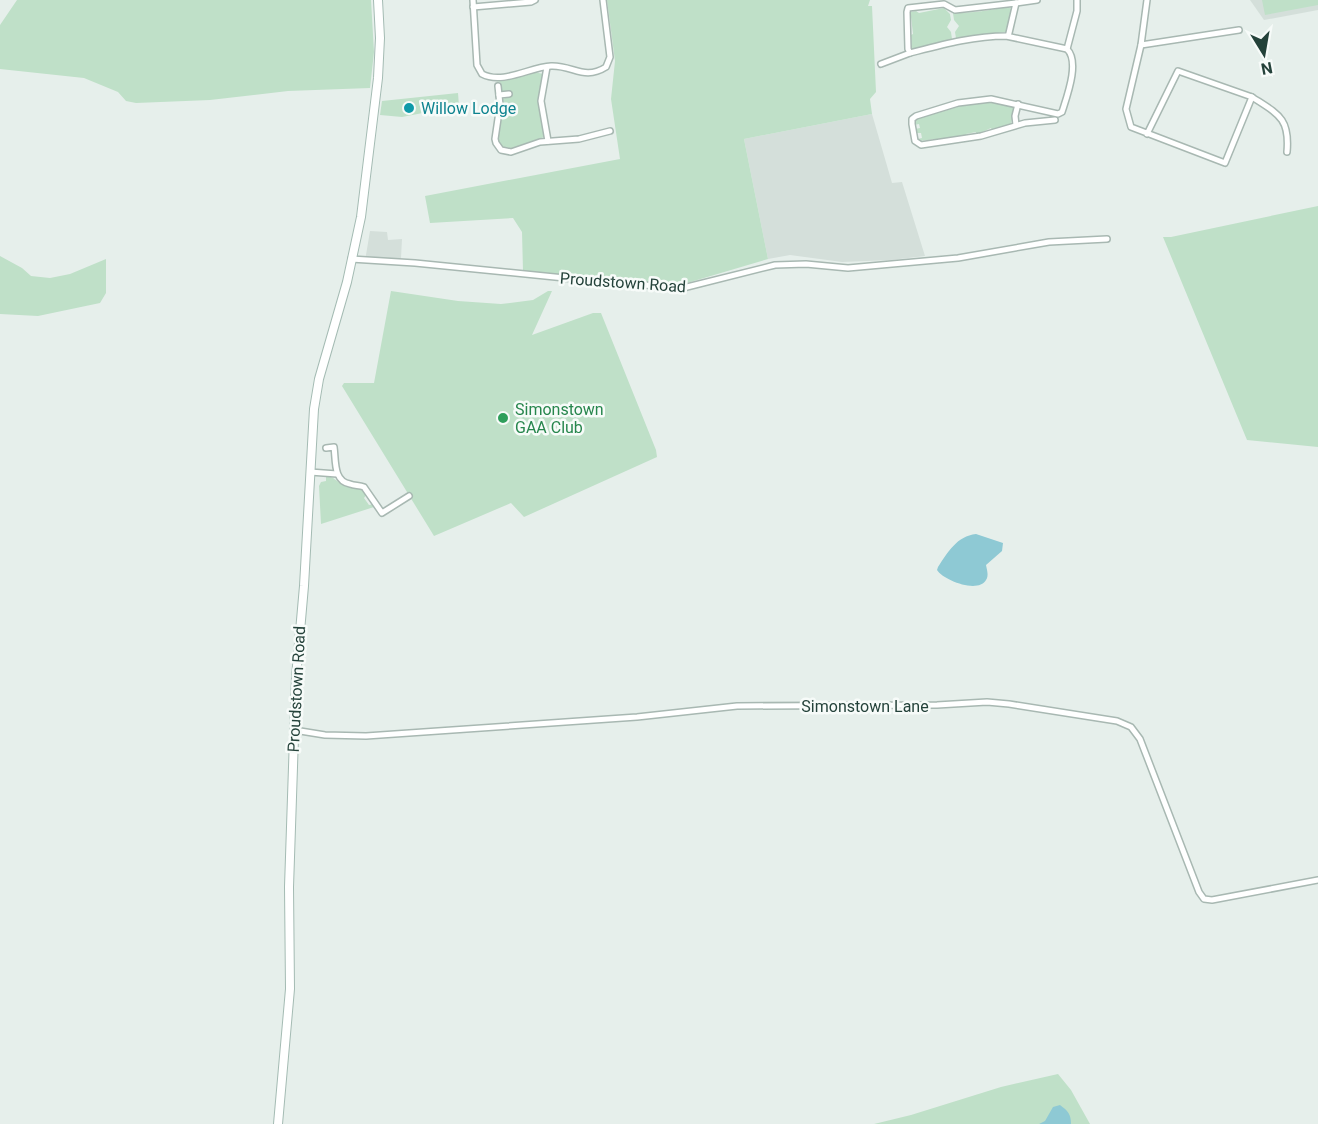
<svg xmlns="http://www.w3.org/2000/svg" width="1318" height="1124" font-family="Roboto,sans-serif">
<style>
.built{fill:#d4dfda}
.green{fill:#bfe0c8}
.water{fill:#8ec9d4}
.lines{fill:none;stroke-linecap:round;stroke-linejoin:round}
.street-casing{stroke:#a8b8b2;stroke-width:8}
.secondary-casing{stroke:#a4bbb3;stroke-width:10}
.street{stroke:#fff;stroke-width:5}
.secondary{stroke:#fff;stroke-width:8}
.culture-dot{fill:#0f9aa8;stroke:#f7fbf9;stroke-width:2}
.leisure-dot{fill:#2e9e5b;stroke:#f7fbf9;stroke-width:2}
.labels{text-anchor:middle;stroke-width:5;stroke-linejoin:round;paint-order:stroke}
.culture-label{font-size:16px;fill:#0d838f;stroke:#f7fbf9;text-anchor:start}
.street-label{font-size:16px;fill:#24423a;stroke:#f7fbf9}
.leisure-label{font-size:16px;fill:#27864d;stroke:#f7fbf9;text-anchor:start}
</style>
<rect width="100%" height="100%" fill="#e6efeb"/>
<g class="built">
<path d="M1250,0H1318V10L1264,20Z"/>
<path d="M872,114L892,183L902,182L925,256L891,260L842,262L790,255L768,259L744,139Z"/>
<path d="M370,231L387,232L388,240L402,239L401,258L398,262L365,261Z"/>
</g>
<g class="green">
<path d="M17,0H371L374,52L370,88L288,91L210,100L136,103L126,101L118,92L84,78L0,69V25Z"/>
<path d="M607,0H870L868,6H872L876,92L870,99L872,114L744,139L768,259L687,283L641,282L523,271L522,232L513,218L430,223L425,196L620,159L611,99L615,61Z"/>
<path d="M1262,0H1318V5L1265,15Z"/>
<path d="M1009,7L1011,9L1006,32L956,38L955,32L959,26L954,20L953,13C973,13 990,10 1009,7Z"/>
<path d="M944,8L950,14L951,20L947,27L951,32L952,39L912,49L911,35L913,34L911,17L909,15L910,12L916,11L919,13Z"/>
<path d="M535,72L543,74L538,101L544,137L510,149L500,146L498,136L503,99L510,96L508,92H502L500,82L492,80L508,79Z"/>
<path d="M458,93L459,106L402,117L380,115L382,101Z"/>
<path d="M994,101L1013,105L1014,108L1011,124L992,130L991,128L976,135V132L966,134V136L918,141L917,139L922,138L921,133H916L915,129L920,128L919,124L914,125L917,119L964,105Z"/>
<path d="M1318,206V447L1247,440L1163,237H1171Z"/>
<path d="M0,256L22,268L31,276L50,278L70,274L106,259V293L100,303L38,316L0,314Z"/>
<path d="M391,291L458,301L501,304L533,300L548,291H552L532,335L593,313H601L656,450L657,457L524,517L511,503L434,536L342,386L344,383H374Z"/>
<path d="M326,476C334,476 336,482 344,485C353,490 360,485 367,494L364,498L369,505L374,504V507L321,524L319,486L321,482L326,481Z"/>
<path d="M1058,1074L1071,1090L1090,1124H874L911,1115L1001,1087Z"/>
</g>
<g class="water">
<path d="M976,534L1003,543L1002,551L986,565C987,570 989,576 986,580C978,594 943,580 937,570L938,567C948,552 957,536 976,534Z"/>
<path d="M1060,1105C1068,1111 1071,1114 1071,1124H1039L1045,1121L1053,1107Z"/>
</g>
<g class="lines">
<g class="street-casing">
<g id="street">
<path d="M473,0L477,65L482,74C503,85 530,67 551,66C573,65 584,81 606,67L610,57L603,0"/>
<path d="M1147,0L1141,45L1239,30"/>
<path d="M1016,3L1037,0"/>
<path d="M473,7L531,2L535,0"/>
<path d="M1009,33L1016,3L955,10L944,4L908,8L907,12L908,49L910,53C941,45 973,36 1006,36L1067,49"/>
<path d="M1141,45L1126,109L1131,127L1225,163L1252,97L1178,71L1147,134"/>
<path d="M881,64L910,53"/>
<path d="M547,67L541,101L548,141"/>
<path d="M498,86L500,105L495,139L496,143L501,150L511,152L540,142L579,139L610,131"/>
<path d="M499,95L509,94"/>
<path d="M1252,97C1278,114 1290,118 1287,152"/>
<path d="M1055,120L1025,123L981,136L921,145L915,141L912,124V119L916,116L958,103L991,99L1058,114L1062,112C1067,96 1080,62 1067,49L1077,11V0"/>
<path d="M1016,125L1015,116L1018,104"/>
<path d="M351,259L415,263L604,282L683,288L775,265L806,264L848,268L958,258L1049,242L1107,239"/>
<path d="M326,448L334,447C336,460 333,481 350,484C355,486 359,485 364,487L382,513L409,496"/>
<path d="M310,472L337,474"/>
<path d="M294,730L325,735L366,736L637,717L737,706L937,705L987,702L1009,704L1117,721L1131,727L1140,739L1199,892L1204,899L1212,900L1318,880"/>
</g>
</g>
<g class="secondary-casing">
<path id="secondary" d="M278,1124L290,989L289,887L296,677L304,586L314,409L319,379L347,282L361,217L378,78L380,38L378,0"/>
</g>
<use href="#street" class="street"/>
<use href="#secondary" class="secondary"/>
</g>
<circle class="culture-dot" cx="409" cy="108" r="6"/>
<circle class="leisure-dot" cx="503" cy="418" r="6"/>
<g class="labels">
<g class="culture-label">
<text x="421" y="114">Willow Lodge</text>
</g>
<g class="street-label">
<text transform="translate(623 282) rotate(4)" y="6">Proudstown Road</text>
<text transform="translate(296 689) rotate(-87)" y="6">Proudstown Road</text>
<text x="865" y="712">Simonstown Lane</text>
</g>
<g class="leisure-label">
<text x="515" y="415">Simonstown<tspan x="515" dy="18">GAA Club</tspan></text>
</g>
</g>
<g transform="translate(1264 54) rotate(169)" stroke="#f7fbf9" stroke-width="4.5" paint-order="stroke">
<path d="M0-4.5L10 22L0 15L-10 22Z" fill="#24423a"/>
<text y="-9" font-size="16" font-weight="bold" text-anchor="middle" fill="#24423a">N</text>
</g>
</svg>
